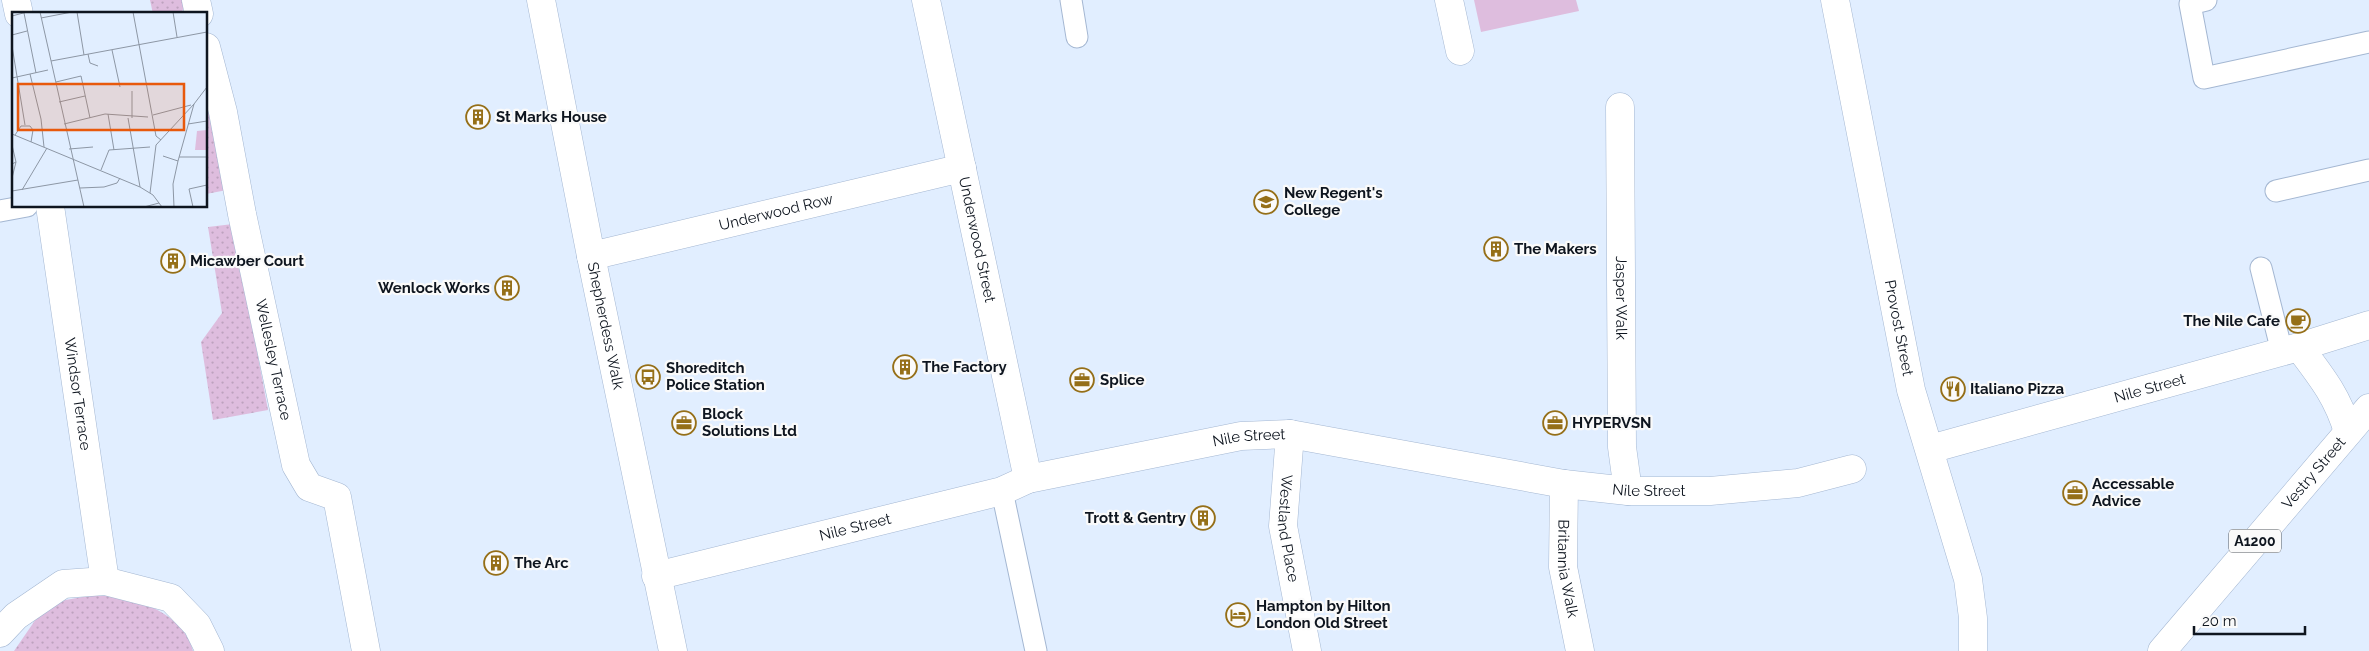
<svg xmlns="http://www.w3.org/2000/svg" width="2369" height="651" font-family="Raleway,sans-serif">
<style>
.grass{fill:url(#grass-dots)}
.pitch{fill:#debdde}
.lines{fill:none;stroke-linecap:round;stroke-linejoin:round}
.service-casing{stroke:#a4b7d2;stroke-width:23}
.minor-casing{stroke:#a4b7d2;stroke-width:29}
.secondary-casing{stroke:#a4b7d2;stroke-width:29}
.primary-casing{stroke:#a4b7d2;stroke-width:29}
.service{stroke:#fff;stroke-width:21}
.minor{stroke:#fff;stroke-width:28}
.secondary{stroke:#fff;stroke-width:28}
.primary{stroke:#fff;stroke-width:28}
.labels{text-anchor:middle;stroke-width:4.5;stroke-linejoin:round;paint-order:stroke}
.shield{fill:#fafafa;stroke:#555a61;stroke-width:1}
.shield-label{font-size:14px;font-weight:bold;fill:#0e151f}
.poi-label{font-size:15px;font-weight:bold;fill:#0e151f;stroke:#fafafa;text-anchor:start}
.street-label{font-size:15px;fill:#0e151f;stroke:#fafafa}
.inset-road{fill:none;stroke:#8d97a5;stroke-width:1}
.view{fill:#e8590c;fill-opacity:0.15;stroke:#e8590c;stroke-width:2.5}
.inset-edge{fill:none;stroke:#0e151f;stroke-width:2.5}
</style>
<defs>
<pattern id="grass-dots" width="8" height="8" patternUnits="userSpaceOnUse" patternTransform="scale(1.25)"><rect width="8" height="8" fill="#debdde"/><path d="M2 2h.1M6 6h.1" fill="none" stroke="#bda2be" stroke-width="1.8" stroke-linecap="round"/></pattern>
</defs>
<rect width="100%" height="100%" fill="#e1eeff"/>
<g class="grass">
<path d="M150,0H187L181,14H153Z"/>
<path d="M211,106L227,190L206,194V107Z"/>
<path d="M233,224L268,410L213,420L201,342L222,313L208,227Z"/>
<path d="M88,596C98,596 110,595 119,597C149,602 186,620 193,651H14L36,619L60,601Z"/>
</g>
<path class="pitch" d="M1474,0H1576L1579,11L1481,32Z"/>
<g class="lines">
<g class="service-casing">
<g id="service">
<path d="M1071,0L1077,37"/>
<path d="M2206,0L2190,4L2204,78L2369,42"/>
<path d="M2276,191L2369,170"/>
<path d="M0,211L27,206"/>
<path d="M2261,268L2282,352"/>
<path d="M1002,491L1036,651"/>
</g>
</g>
<g class="minor-casing">
<g id="minor">
<path d="M16,0L19,14"/>
<path d="M196,0L199,14"/>
<path id="s1" d="M926,0L1028,479"/>
<path d="M1449,0L1460,51"/>
<path id="s2" d="M1835,0L1911,390L1968,579L1973,618V651"/>
<path id="s3" d="M206,47L223,112L242,214L296,465L309,487L337,497L366,651"/>
<path id="s4" d="M1620,107L1622,447L1628,491"/>
<path id="s5" d="M50,206L105,581"/>
<path id="s6" d="M591,256L962,168"/>
<path d="M2299,347C2321,376 2338,397 2348,432"/>
<path id="s7" d="M1290,434L1283,526L1307,651"/>
<path id="s8" d="M1930,449L2299,347L2369,325"/>
<path id="s9" d="M1564,484L1563,567L1580,651"/>
<path id="s10" d="M656,576L1002,491L1028,479L1241,436L1290,434L1564,484L1628,491H1710L1798,483L1852,469"/>
<path d="M0,633L16,616L63,584L105,581L171,598L197,625L210,651"/>
</g>
</g>
<g class="secondary-casing">
<g id="secondary">
<path id="s11" d="M541,0L591,256L673,651"/>
</g>
</g>
<g class="primary-casing">
<g id="primary">
<path id="s12" d="M2162,651L2369,408"/>
</g>
</g>
<use href="#service" class="service"/>
<use href="#minor" class="minor"/>
<use href="#secondary" class="secondary"/>
<use href="#primary" class="primary"/>
</g>
<defs>
<g id="building-ring" transform="scale(1.25)"><circle r="9.5" fill="#fafafa" stroke="#956f18" stroke-width="1.5"/><path d="M-4-6H4V6H1V3H-1V6H-4ZM-2.5-4.3h1.7v1.8h-1.7ZM.8-4.3h1.7v1.8H.8ZM-2.5-1h1.7V.8h-1.7ZM.8-1h1.7V.8H.8Z" fill="#956f18"/></g>
<g id="school-ring" transform="scale(1.25)"><circle r="9.5" fill="#fafafa" stroke="#956f18" stroke-width="1.5"/><path d="M0-5L7-2L0 1L-7-2ZM-4 1L0 2.5L4 1V4Q0 6-4 4Z" fill="#956f18"/></g>
<g id="cafe-ring" transform="scale(1.25)"><circle r="9.5" fill="#fafafa" stroke="#956f18" stroke-width="1.5"/><path d="M-5.5-4.5H6V0H3Q3 3.5 0 3.5H-2.5Q-5.5 3.5-5.5 0ZM3-3.2v2h1.7v-2ZM-6 4.5H4V6H-6Z" fill="#956f18"/></g>
<g id="bus-ring" transform="scale(1.25)"><circle r="9.5" fill="#fafafa" stroke="#956f18" stroke-width="1.5"/><path d="M-5-6H5V4H4V6H2V4H-2V6H-4V4H-5ZM-3.5-4V0h7V-4ZM-3.5 1.2v1.5H-2V1.2ZM2 1.2v1.5H3.5V1.2Z" fill="#956f18"/></g>
<g id="office-ring" transform="scale(1.25)"><circle r="9.5" fill="#fafafa" stroke="#956f18" stroke-width="1.5"/><path d="M-6-3h4V-5.5h4V-3h4V5H-6ZM-1-4.5V-3h2v-1.5ZM-6 0V1H6V0Z" fill="#956f18"/></g>
<g id="restaurant-ring" transform="scale(1.25)"><circle r="9.5" fill="#fafafa" stroke="#956f18" stroke-width="1.5"/><path d="M-5-6h1v4h1v-4h1v4h1v-4h1v5L-1.5 .5V6h-2V.5L-5-1ZM5-6V6H3V1.5H1.5Q1.5-4 5-6Z" fill="#956f18"/></g>
<g id="hotel-ring" transform="scale(1.25)"><circle r="9.5" fill="#fafafa" stroke="#956f18" stroke-width="1.5"/><path d="M-6-4.5h1.5V1H6V5H4.5V3h-9V5H-6ZM-4 0a1.8 1.8 0 1 1 3.6 0ZM.5 0V-2.5h3Q6-2.5 6 0Z" fill="#956f18"/></g>
</defs>
<g fill-rule="evenodd">
<use href="#building-ring" x="478" y="117"/>
<use href="#school-ring" x="1266" y="202"/>
<use href="#building-ring" x="1496" y="249"/>
<use href="#building-ring" x="173" y="261"/>
<use href="#building-ring" x="507" y="288"/>
<use href="#cafe-ring" x="2298" y="321"/>
<use href="#building-ring" x="905" y="367"/>
<use href="#bus-ring" x="648" y="377"/>
<use href="#office-ring" x="1082" y="380"/>
<use href="#restaurant-ring" x="1953" y="389"/>
<use href="#office-ring" x="684" y="423"/>
<use href="#office-ring" x="1555" y="423"/>
<use href="#office-ring" x="2075" y="493"/>
<use href="#building-ring" x="1203" y="518"/>
<use href="#building-ring" x="496" y="563"/>
<use href="#hotel-ring" x="1238" y="615"/>
</g>
<g class="labels">
<rect class="shield" x="2229" y="529.5" width="52" height="23" rx="4"/>
<g class="shield-label">
<text x="2255" y="546">A1200</text>
</g>
<g class="poi-label">
<text x="496" y="122">St Marks House</text>
<text x="1284" y="198">New Regent's<tspan x="1284" dy="17">College</tspan></text>
<text x="1514" y="254">The Makers</text>
<text x="190" y="266">Micawber Court</text>
<text x="490" y="293" text-anchor="end">Wenlock Works</text>
<text x="2280" y="326" text-anchor="end">The Nile Cafe</text>
<text x="922" y="372">The Factory</text>
<text x="666" y="373">Shoreditch<tspan x="666" dy="17">Police Station</tspan></text>
<text x="1100" y="385">Splice</text>
<text x="1970" y="394">Italiano Pizza</text>
<text x="702" y="419">Block<tspan x="702" dy="17">Solutions Ltd</tspan></text>
<text x="1572" y="428">HYPERVSN</text>
<text x="2092" y="489">Accessable<tspan x="2092" dy="17">Advice</tspan></text>
<text x="1186" y="523" text-anchor="end">Trott &amp; Gentry</text>
<text x="514" y="568">The Arc</text>
<text x="1256" y="611">Hampton by Hilton<tspan x="1256" dy="17">London Old Street</tspan></text>
</g>
<g class="street-label">
<text dy="5" stroke="none"><textPath href="#s6" startOffset="190">Underwood Row</textPath></text>
<text dy="5" stroke="none"><textPath href="#s1" startOffset="245">Underwood Street</textPath></text>
<text dy="5" stroke="none"><textPath href="#s4" startOffset="191">Jasper Walk</textPath></text>
<text dy="5" stroke="none"><textPath href="#s11" startOffset="332">Shepherdess Walk</textPath></text>
<text dy="5" stroke="none"><textPath href="#s2" startOffset="334">Provost Street</textPath></text>
<text dy="5" stroke="none"><textPath href="#s3" startOffset="320">Wellesley Terrace</textPath></text>
<text dy="5" stroke="none"><textPath href="#s8" startOffset="228">Nile Street</textPath></text>
<text dy="5" stroke="none"><textPath href="#s5" startOffset="190">Windsor Terrace</textPath></text>
<text dy="5" stroke="none"><textPath href="#s10" startOffset="610">Nile Street</textPath></text>
<text dy="5" stroke="none"><textPath href="#s12" startOffset="234">Vestry Street</textPath></text>
<text dy="5" stroke="none"><textPath href="#s10" startOffset="1015">Nile Street</textPath></text>
<text dy="5" stroke="none"><textPath href="#s10" startOffset="205">Nile Street</textPath></text>
<text dy="5" stroke="none"><textPath href="#s7" startOffset="95">Westland Place</textPath></text>
<text dy="5" stroke="none"><textPath href="#s9" startOffset="85">Britannia Walk</textPath></text>
</g>
</g>
<g transform="translate(12 12)">
<rect width="195" height="195" fill="#e1eeff"/>
<path d="M195,118V138H183L185,119Z" fill="#debdde"/>
<path class="inset-road" d="M28,0L72,195M65,0L72,43M121,0L144,124L149,128M161,0L165,25M12,1L24,61M0,4L15,0M29,6L60,0M0,23L15,19M0,34L13,113M100,38L108,75M76,42L78,51L86,54M39,49L195,20M18,62L29,107L32,135M0,66L36,58M44,70L69,64L78,106M120,79V106M47,90L73,84M96,102L102,138M141,103L179,93M116,106L128,175M52,112L93,102L136,105M176,112L195,109M0,122L128,175L141,183L150,195M3,123L9,114H18L21,118L19,130M0,133L4,150L0,152M57,137L81,135M151,144L166,149M167,145H195M89,158L97,138L138,135M0,166L4,150M68,176L92,175L105,171L108,166M10,178L35,136M0,179L66,168M138,181L144,133L182,92M132,195L147,191M162,195L161,172L166,149L182,92L195,75M181,195L177,177L195,173"/>
<path class="view" d="M6,72H172V118H6Z"/>
<rect width="195" height="195" class="inset-edge"/>
</g>
<path d="M2194 626v8h111v-8" fill="none" stroke="#0e151f" stroke-width="2.5"/>
<text x="2202" y="626" font-size="15" fill="#0e151f" stroke="#fafafa" stroke-width="4" paint-order="stroke">20 m</text>
</svg>
